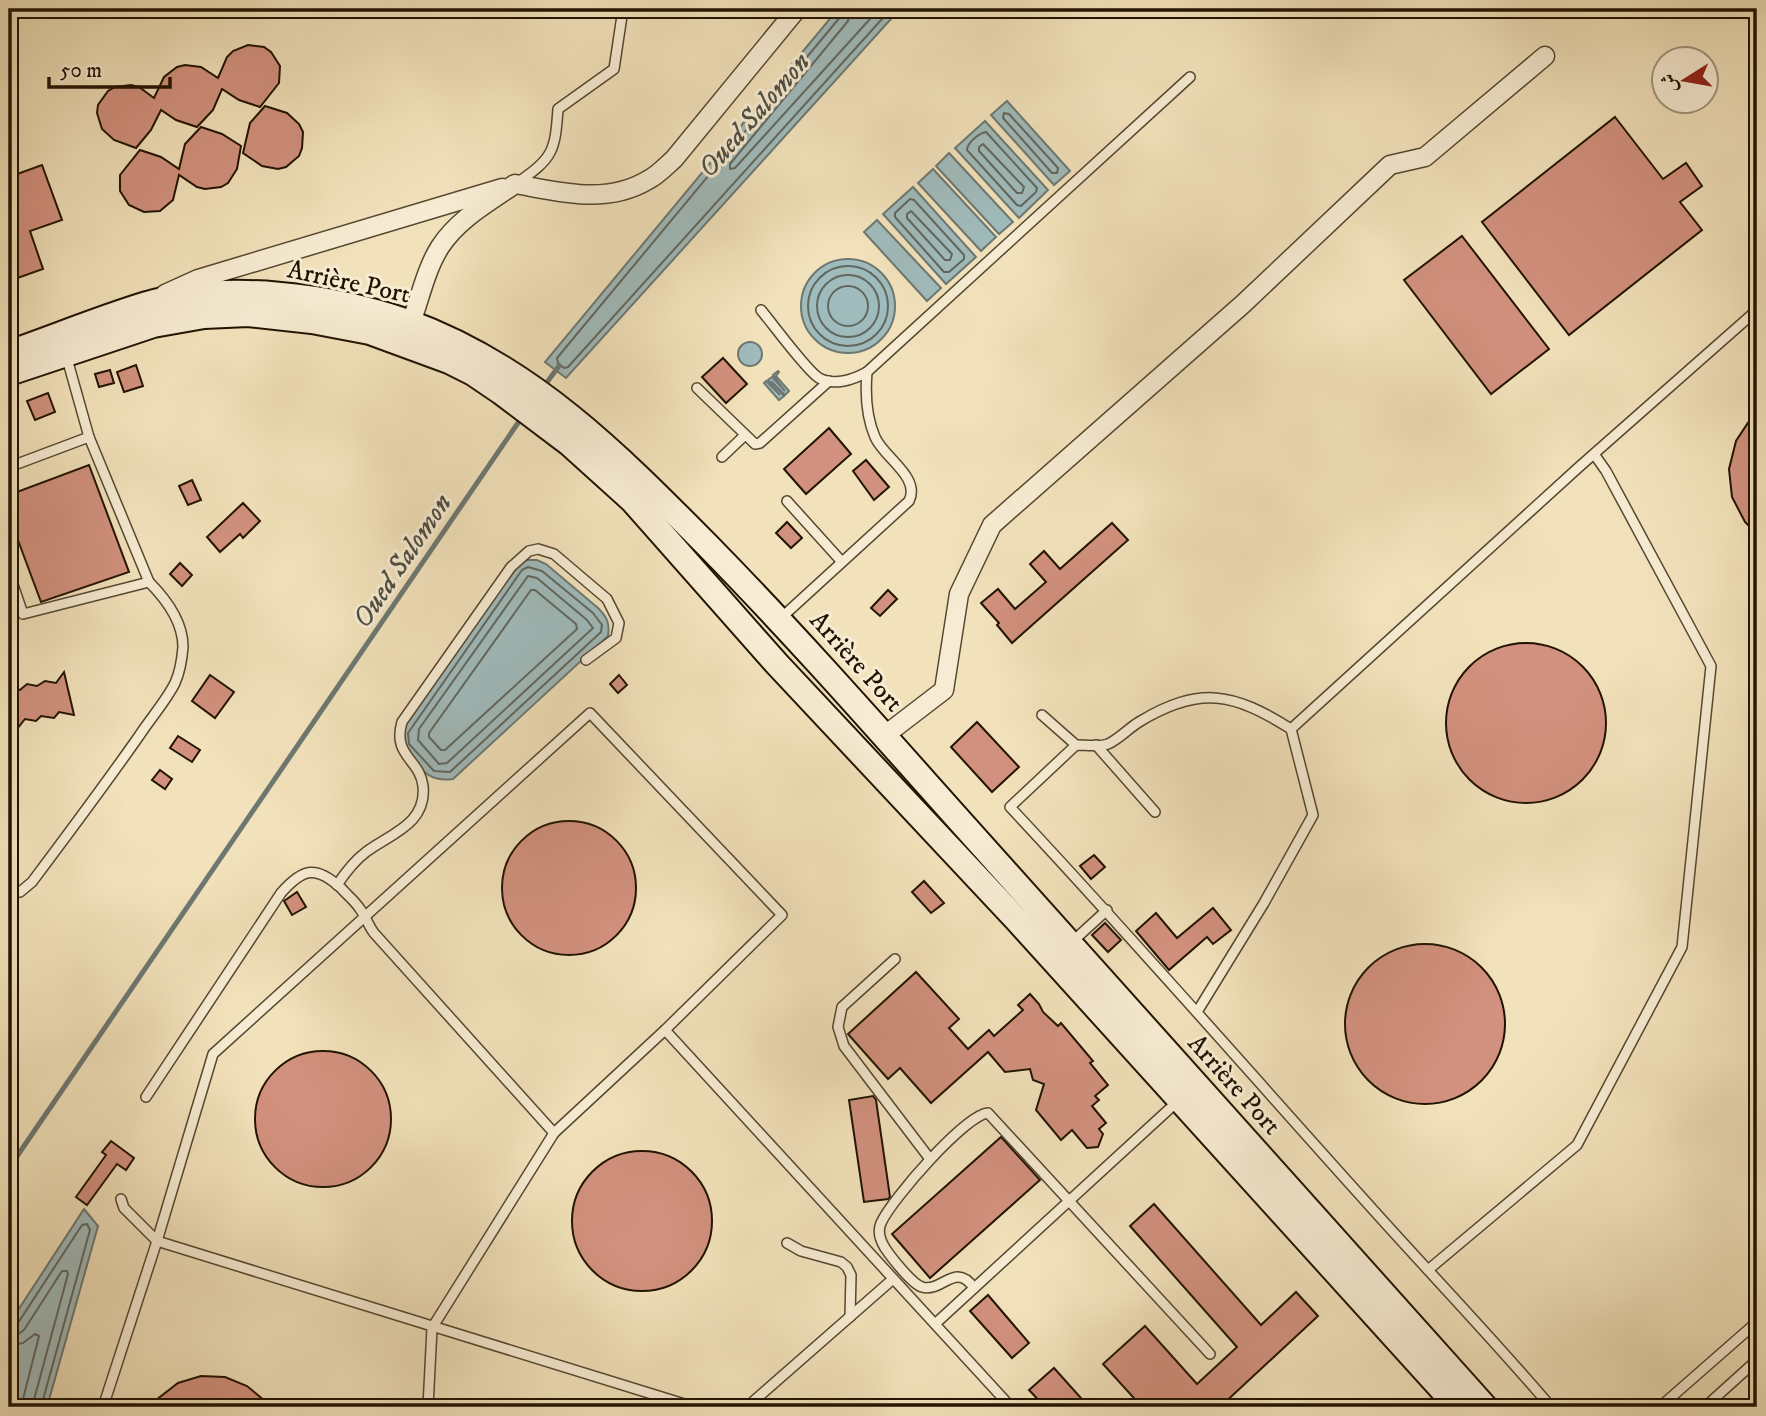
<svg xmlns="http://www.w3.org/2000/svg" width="1766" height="1416" font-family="'IM FELL DW Pica',Amiri,serif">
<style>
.water{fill:#a0bbbc;stroke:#6d7872;stroke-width:2}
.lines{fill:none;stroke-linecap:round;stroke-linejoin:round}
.shore{stroke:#60675f;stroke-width:2}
.stream{stroke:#6d7872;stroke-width:5}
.building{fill:#d2917e;stroke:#211302;stroke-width:2}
.lane-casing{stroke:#554730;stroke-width:12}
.street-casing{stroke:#554730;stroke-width:21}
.secondary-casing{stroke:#211302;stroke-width:28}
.lane{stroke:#f7ecd3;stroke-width:9}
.street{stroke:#f7ecd3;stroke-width:18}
.secondary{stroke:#f7ecd3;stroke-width:24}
.labels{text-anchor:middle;stroke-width:6;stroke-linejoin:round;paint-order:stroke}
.street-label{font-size:26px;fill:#211302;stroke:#f7ecd3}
.water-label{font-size:28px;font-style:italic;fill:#4d4e43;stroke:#f7ecd3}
</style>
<rect width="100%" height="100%" fill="#f2e2bb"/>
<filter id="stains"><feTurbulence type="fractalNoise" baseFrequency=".00286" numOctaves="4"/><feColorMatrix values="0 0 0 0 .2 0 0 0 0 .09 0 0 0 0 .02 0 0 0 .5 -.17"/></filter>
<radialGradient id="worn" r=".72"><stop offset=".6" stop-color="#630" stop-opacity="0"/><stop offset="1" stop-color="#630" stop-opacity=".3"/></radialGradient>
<g class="water">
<path d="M838,9H900L566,378L545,362Z"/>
<path d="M1007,101L1070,171L1054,185L991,115Z"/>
<path d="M985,121L1048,190L1019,218L955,148Z"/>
<path d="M949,153L1013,222L999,234L936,166Z"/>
<path d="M933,169L996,237L981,251L918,183Z"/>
<path d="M913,187L976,257L946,284L883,214Z"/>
<path d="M877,220L941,288L927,301L864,232Z"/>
<circle cx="848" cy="306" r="47"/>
<circle cx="750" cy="354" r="12"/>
<path d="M778,371L779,372L776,376L789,391L785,395L771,381L784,396L779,400L764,383L766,381L780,395L768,380L772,377L785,391L773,375Z"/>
<path d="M527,560H537L546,564L598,608C607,617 610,623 608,636L453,779C425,783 419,765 402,746L406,721L518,563Z"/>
<path d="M84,1209L98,1226L47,1407H9V1324Z"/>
</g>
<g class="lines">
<g class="shore">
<path d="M842,9L841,16L557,358L558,363L564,368L568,367L891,9"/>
<path d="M851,9L848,21L730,164V169L735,168L879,9"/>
<path d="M1004,113L1009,114L1058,168L1057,173H1052L1003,118Z"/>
<path d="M986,132L1037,188L1036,192L1021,206L1017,205L967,150C967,143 979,133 986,132Z"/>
<path d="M983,144L1024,187L1022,193H1017L979,151V147Z"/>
<path d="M910,199L914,200L964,255V259L949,272H944L895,217V213Z"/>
<path d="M911,211L952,254L950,260H945L907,218V214Z"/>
<circle cx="848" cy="306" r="40"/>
<circle cx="848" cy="306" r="31"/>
<circle cx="848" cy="306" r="20"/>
<path d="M528,567L542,571L593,613L602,625L601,632L450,772L434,771L409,744L408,733L522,570Z"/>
<path d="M528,576L537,578L587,620L593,628L447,763L439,764L418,740L419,729Z"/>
<path d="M531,590H535L576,624L577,629L445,750H441L429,737V733Z"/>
<path d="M9,1327L18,1323L82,1225L87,1224L90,1230L41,1407"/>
<path d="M9,1336L17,1335L24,1330L62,1271H67L68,1274L32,1407"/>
<path d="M9,1346L23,1343L35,1334L39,1336L21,1407"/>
</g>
<g class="stream">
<path d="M542,389L559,366"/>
<path d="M9,1168L522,417"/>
</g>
</g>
<g class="building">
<path d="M248,45L264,47L271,52L280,66L279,83L260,107L239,100L222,89L213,110L197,127L176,120L161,110L151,130L136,148L114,140L102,129L97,113L98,105L108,91L115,87L131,85L139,87L154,98L164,77L177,67L185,65L201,67L218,78L227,57L233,51Z"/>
<path d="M265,106L287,113L299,124L303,132L302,148L299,156L286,167L278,169L262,166L243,153L250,123Z"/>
<path d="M1615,117L1663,179L1686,163L1702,186L1680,202L1702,230L1569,335L1482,222Z"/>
<path d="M201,127L222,134L241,146L237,169L228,183L221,187L205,189L197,187L179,175L173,200L160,211L144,212L129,205L120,191V175L140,150L161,157L179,169L185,144Z"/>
<path d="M42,165L62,220L30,231L43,269L9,281V177Z"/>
<path d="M1462,236L1549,349L1491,394L1404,280Z"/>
<path d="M723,358L747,384L726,403L702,377Z"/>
<path d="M136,365L143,386L124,392L117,372Z"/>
<path d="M110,370L114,383L99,387L95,374Z"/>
<path d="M48,393L55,412L35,420L27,401Z"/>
<path d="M1757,409V534L1745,522L1732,497L1729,469L1736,441Z"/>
<path d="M829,428L851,454L806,494L784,469Z"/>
<path d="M866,460L889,487L874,500L853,471Z"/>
<path d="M89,465L129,572L41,602L9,516V495Z"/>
<path d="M192,480L201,500L188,505L179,486Z"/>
<path d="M243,503L260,521L243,538L240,534L220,552L207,537Z"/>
<path d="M787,522L802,538L791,548L776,533Z"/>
<path d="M1112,523L1128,540L1012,643L997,625L999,623L981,603L998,589L1015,609L1046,582L1030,564L1044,551L1060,569Z"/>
<path d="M180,563L192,575L182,586L170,574Z"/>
<path d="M888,590L897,599L880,616L871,608Z"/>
<circle cx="1526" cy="723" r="80"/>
<path d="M64,672L74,715L59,712L54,718L41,716L36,721L25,719L17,729L9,687L20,690L27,684L37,686L45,681L56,683Z"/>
<path d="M210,675L234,692L215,718L192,701Z"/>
<path d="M619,675L627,685L618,693L610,684Z"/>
<path d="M977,722L1019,767L992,792L951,747Z"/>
<path d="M178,736L200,750L192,762L170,748Z"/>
<path d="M160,770L172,779L165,789L152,780Z"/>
<circle cx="569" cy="888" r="67"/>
<path d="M1094,855L1105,867L1091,879L1080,866Z"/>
<path d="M924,881L944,903L931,913L912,892Z"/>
<path d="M297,892L306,907L292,915L284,901Z"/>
<path d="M1213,908L1231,930L1213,944L1207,937L1169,970L1136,931L1156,913L1177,938Z"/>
<path d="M1105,923L1121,940L1108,952L1092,935Z"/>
<circle cx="1425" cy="1024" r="80"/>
<path d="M916,972L959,1019L949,1028L968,1049L989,1030L994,1036L1023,1010L1018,1005L1030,994L1039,1004L1043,1012L1058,1026L1061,1023L1093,1061L1090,1063L1108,1085L1095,1096L1099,1100L1092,1106L1106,1123L1099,1129L1103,1134L1098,1147L1087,1148L1072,1130L1061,1140L1036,1110L1044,1084L1033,1080L1030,1069L1005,1072L988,1052L931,1103L900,1068L888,1079L848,1034Z"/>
<circle cx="323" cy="1119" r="68"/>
<path d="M873,1096L876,1100L890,1197L888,1199L864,1202L849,1100Z"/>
<path d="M1001,1137L1040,1180L930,1278L892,1234Z"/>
<path d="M111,1141L134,1158L126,1170L117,1164L87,1205L76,1197L106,1155L102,1152Z"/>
<circle cx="642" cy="1221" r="70"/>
<path d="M1154,1204L1261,1325L1296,1292L1318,1316L1220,1407H1142L1103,1364L1145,1326L1197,1384L1237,1347L1130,1226Z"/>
<path d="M988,1295L1029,1343L1012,1358L970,1311Z"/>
<path d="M1054,1368L1089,1407H1045L1029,1390Z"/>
<path d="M201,1376L225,1377L247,1386L272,1407H147L178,1383Z"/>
</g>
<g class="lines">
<g class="lane-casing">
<g id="lane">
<path d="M517,183C553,158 555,152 558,109L614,69L623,9"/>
<path d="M761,310C772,323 807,371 819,378C834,386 853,380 867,372"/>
<path d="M66,355L89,437L149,582"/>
<path d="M697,388L755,444L760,443L829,381"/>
<path d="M722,457L744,436"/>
<path d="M9,467L89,437"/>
<path d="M787,501L842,562"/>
<path d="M9,573L23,614L149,582C166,599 183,622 183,647C182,659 180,672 175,683C166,701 150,719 139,736C104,786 68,834 32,882L20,892L9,893"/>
<path d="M781,618L909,501C921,477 883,457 875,437C866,416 865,395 867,372L1190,77"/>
<path d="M1042,715L1076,745"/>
<path d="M1291,729L1579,467L1757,310"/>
<path d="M1096,745L1155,812"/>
<path d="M337,885C345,873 354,861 366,852C390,834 427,824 423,786C420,759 392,756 402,722L511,567L529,551L538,549L554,554L607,599L619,623L616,638L586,660"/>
<path d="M1072,942L1107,910"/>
<path d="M895,959L842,1007L838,1027L844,1046L930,1159"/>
<path d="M1197,1012L1264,903L1313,815L1291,729C1234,693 1200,685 1139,722C1129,728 1119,739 1108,744C1100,747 1085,745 1076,745L1010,807C1129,934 1243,1065 1359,1194C1422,1265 1489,1334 1551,1407"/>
<path d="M665,1030L1011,1407"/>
<path d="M146,1097L281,893C303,868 316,865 341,888C347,895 355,901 360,909C366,917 368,925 374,933L554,1133"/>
<path d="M121,1199L124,1208L157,1241L694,1407"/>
<path d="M787,1243L801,1251L841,1262L847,1267L851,1275L850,1317"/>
<path d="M1428,1270L1577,1145L1682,947L1711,666L1606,471L1594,454"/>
<path d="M974,1288C955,1261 942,1293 922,1287C912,1284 891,1257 885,1248C880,1240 877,1232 881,1223C891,1200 965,1115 988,1113L1210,1354"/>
<path d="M935,1324L1178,1101"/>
<path d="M861,1404L864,1407"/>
<path d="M103,1407L157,1241L213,1054L590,713L782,915L665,1030L554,1133L432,1328L428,1407"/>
<path d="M747,1407L893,1279"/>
<path d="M1660,1407L1757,1322"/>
<path d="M1705,1407L1757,1360"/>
</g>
</g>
<g class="street-casing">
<g id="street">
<path d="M165,294L198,279L502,188"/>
<path d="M411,323C420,298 426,269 440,247C458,219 489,202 515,184C561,192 606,205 648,180C658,175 666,166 674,159L797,9"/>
<path d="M884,736L944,690L959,594L992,525L1243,304L1390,165L1425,157L1545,56"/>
</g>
</g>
<g class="secondary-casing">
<g id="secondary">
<path d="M9,353C55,337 101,318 147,304C226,282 331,295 408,322C532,367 620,457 711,549C800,640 884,736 969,831C1141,1023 1313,1215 1485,1407"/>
<path d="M9,373L153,325L204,316L248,314L312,321L370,332L449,361L473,373L501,392L570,444L632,500L777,664L1017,920L1458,1407"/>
</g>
</g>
<use href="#lane" class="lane"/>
<use href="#street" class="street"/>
<use href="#secondary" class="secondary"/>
</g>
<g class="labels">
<g class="street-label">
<text transform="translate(349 281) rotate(12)" y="9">Arrière Port</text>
<text transform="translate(857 661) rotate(48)" y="9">Arrière Port</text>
<text transform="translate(1235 1084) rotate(48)" y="9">Arrière Port</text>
</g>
<g class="water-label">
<text transform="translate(753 114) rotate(-49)" y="10">Oued Salomon</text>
<text transform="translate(401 560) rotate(-56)" y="10">Oued Salomon</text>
</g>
</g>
<rect width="1766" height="1416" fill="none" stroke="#f2e2bb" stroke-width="35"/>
<rect x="10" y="10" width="1745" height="1395" fill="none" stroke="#211302" stroke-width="3.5"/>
<rect x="18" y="18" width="1731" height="1381" fill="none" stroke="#211302" stroke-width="2"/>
<g transform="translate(1685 80) rotate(259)"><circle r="33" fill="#f7ecd3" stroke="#a1957f" stroke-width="2"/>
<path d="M0-5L12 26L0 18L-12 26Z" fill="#8f2418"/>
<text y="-10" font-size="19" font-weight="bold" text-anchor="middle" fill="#211302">ش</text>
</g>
<path d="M49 77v10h121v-10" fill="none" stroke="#211302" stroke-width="3.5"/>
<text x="60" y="77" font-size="21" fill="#211302" stroke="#f7ecd3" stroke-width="5" paint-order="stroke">50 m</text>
<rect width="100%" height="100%" filter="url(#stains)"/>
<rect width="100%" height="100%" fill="url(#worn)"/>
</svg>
